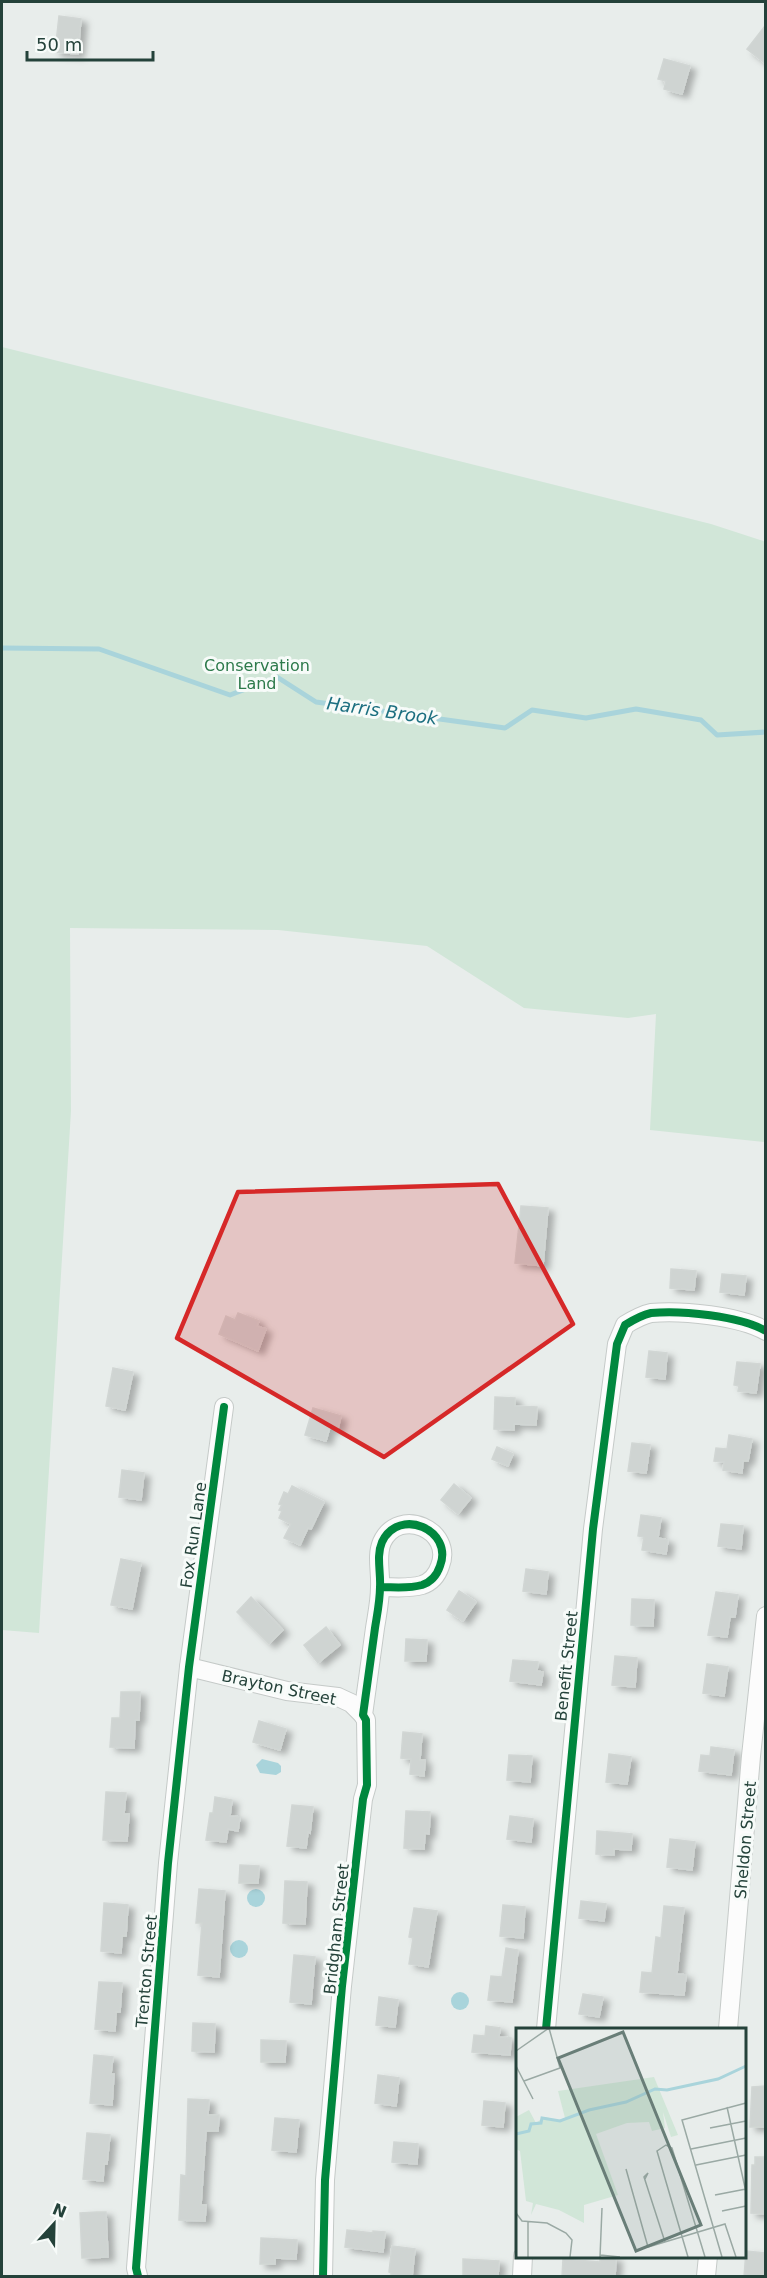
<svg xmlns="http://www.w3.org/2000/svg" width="767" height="2278" font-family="'DejaVu Sans',sans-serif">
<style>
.green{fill:#d1e6d8}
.water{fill:#a9d4db}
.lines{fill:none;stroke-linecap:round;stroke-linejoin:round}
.stream{stroke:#a9d4db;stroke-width:5}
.building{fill:#cfd4d2;stroke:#d1d6d4;stroke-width:1.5;filter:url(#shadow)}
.minor-casing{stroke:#c5cac8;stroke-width:20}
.minor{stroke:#fcfcfc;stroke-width:18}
.cycleway-casing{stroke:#f7fbf9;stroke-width:11}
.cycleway{stroke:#00873e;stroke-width:8}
.marked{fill:#d62828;fill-opacity:0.2;stroke:#d62828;stroke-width:4.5;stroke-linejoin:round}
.labels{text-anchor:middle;stroke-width:6;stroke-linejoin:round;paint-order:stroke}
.park-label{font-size:16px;fill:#2d7a4b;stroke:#f7fbf9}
.street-label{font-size:16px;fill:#24423a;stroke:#f7fbf9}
.water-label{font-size:18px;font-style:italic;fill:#1c6f80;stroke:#f7fbf9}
.inset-river{fill:none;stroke:#a9d4db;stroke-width:3}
.inset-road{fill:none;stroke:#9aa9a4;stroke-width:1.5}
.view{fill:#697e78;fill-opacity:0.15;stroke:#697e78;stroke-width:3}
.inset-edge{fill:none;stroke:#24423a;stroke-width:3}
</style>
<defs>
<filter id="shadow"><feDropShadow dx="6" dy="4" stdDeviation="3" flood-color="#0004"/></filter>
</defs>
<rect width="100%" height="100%" fill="#e8edeb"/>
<path class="green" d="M2,347L711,524L766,542L765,1142L650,1130L656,1014L628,1018L524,1008L427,946L278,930L70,928L71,1111L39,1633L2,1630Z"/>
<g class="water">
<path d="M262,1759L278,1763L281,1766V1772L276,1775L260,1773L256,1765Z"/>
<circle cx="256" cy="1898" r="9"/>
<circle cx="239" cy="1949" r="9"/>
<circle cx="460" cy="2001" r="9"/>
</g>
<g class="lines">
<path class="stream" d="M2,648L99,649L230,695L277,677L316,702L505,728L532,710L586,718L636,709L701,720L717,735L766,732"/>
</g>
<g class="building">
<path d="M59,16L81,19L78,54L55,52Z"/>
<path d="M765,26V63L747,49Z"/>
<path d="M664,59L690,66L682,94L664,89L666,81L658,79Z"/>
<path d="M521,1206L548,1208L543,1266L515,1263Z"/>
<path d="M671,1269L696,1271L694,1290L670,1288Z"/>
<path d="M722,1274L746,1276L744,1295L720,1292Z"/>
<path d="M238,1313L259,1321L257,1326L266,1329L258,1351L219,1334L226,1316L235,1320Z"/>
<path d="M649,1351L667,1353L665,1379L646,1377Z"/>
<path d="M737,1362L760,1364L756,1393L738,1391L739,1386L734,1385Z"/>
<path d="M113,1368L133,1372L125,1410L106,1406Z"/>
<path d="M495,1397L515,1398V1406L537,1407L536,1425L514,1424V1430L494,1429Z"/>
<path d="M313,1408L341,1416L338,1429L330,1427L326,1441L305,1435Z"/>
<path d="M729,1435L752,1439L748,1461H743L742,1473L723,1470L724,1462L714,1461L716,1448L727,1449Z"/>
<path d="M632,1443L650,1445L646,1473L628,1471Z"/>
<path d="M497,1447L513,1454L508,1466L492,1459Z"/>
<path d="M122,1470L144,1473L141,1500L119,1497Z"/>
<path d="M454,1484L471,1498L458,1514L441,1500Z"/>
<path d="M292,1486L324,1502L311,1529L308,1528L300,1545L284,1538L291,1524L279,1518L282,1511L279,1510L282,1505L279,1504L284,1492L288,1494Z"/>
<path d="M641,1515L661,1518L658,1538L668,1540L666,1554L642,1550L644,1537L638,1536Z"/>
<path d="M721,1524L743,1526L741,1549L718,1546Z"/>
<path d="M121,1559L141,1563L132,1609L111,1605Z"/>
<path d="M526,1569L548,1572L546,1594L523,1591Z"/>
<path d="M459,1591L476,1602L463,1621L447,1610Z"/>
<path d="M716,1592L738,1595L735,1617H730L727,1637L708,1635Z"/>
<path d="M251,1597L283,1630L269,1644L237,1612Z"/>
<path d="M632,1599L654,1600L653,1626L631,1625Z"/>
<path d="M326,1627L340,1645L318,1663L304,1645Z"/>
<path d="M406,1639L427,1640L426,1661H405Z"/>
<path d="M615,1656L637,1658L635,1687L612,1685Z"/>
<path d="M513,1660L538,1662L537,1671L543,1672L541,1685L510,1681Z"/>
<path d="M707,1664L728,1667L724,1696L703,1693Z"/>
<path d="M121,1692H140L139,1720H135L134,1748L110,1747L112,1718H120Z"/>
<path d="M259,1721L286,1729L280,1750L253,1742Z"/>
<path d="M403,1732L422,1734L420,1760H425L424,1776L410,1774L411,1759L401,1758Z"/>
<path d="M711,1747L734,1750L731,1775L699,1771L701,1755L710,1756Z"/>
<path d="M609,1754L631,1757L627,1784L606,1782Z"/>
<path d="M509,1755L532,1756L530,1782L507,1780Z"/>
<path d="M106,1792L126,1793L124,1814H129L127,1841L103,1840Z"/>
<path d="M215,1797L232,1800L230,1816L240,1817L238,1831L228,1829L226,1842L206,1840L210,1813H213Z"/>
<path d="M292,1805L313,1807L310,1833L308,1832L306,1848L287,1846Z"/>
<path d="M406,1811L430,1812L429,1834L425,1833L424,1849L404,1848Z"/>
<path d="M510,1816L533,1819L531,1842L507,1839Z"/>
<path d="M597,1831L632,1834L631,1850L614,1849V1855L596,1854Z"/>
<path d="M670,1839L695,1842L692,1870L667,1867Z"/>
<path d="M240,1865L259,1866L258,1883H239Z"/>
<path d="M285,1881L307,1882L305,1924L283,1923Z"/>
<path d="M199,1889L225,1891L219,1977L198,1975L202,1923H196Z"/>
<path d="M581,1901L606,1904L604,1921L579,1918Z"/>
<path d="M104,1903L128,1905L126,1936H122L121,1953L101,1951Z"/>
<path d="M503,1905L525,1907L523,1938L500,1936Z"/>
<path d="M664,1906L684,1908L677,1974L686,1975L684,1995L640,1992L642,1972L652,1973L656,1937L661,1938Z"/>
<path d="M414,1908L437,1911L428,1967L409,1964L413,1938L409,1937Z"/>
<path d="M506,1948L518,1950L512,2002L488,2000L491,1976L502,1977Z"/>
<path d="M294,1955L315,1957L311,2004L290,2002Z"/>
<path d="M99,1982L122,1983L120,2012H116L115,2031L95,2029Z"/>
<path d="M583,1994L603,1997L599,2017L579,2014Z"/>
<path d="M379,1997L398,2000L395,2027L376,2025Z"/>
<path d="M193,2023L215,2024L214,2052L192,2051Z"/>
<path d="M486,2026L500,2028L499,2037L511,2038L510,2055L472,2052L474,2035L485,2036Z"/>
<path d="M261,2040L286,2041L285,2062H261Z"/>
<path d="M94,2055L113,2057L111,2074H114L112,2105L90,2103Z"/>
<path d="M378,2075L399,2078L396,2106L375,2103Z"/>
<path d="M765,2086V2127H750L752,2087Z"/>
<path d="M188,2099L209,2100L208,2115H219L218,2131H206L201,2205H206L205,2221L179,2220L181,2175L186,2176Z"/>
<path d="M484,2101L505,2103L503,2127L482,2125Z"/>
<path d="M275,2118L299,2120L296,2152L272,2150Z"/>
<path d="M87,2133L110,2135L107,2164H104L103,2181L83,2179Z"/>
<path d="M394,2142L418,2144L417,2164L392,2162Z"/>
<path d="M755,2157H765V2214L751,2213L752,2165H755Z"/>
<path d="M97,2212H106L108,2257L82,2258L80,2213Z"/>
<path d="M347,2230L373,2233V2231L385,2232L383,2252L345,2247Z"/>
<path d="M261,2238L297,2240L296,2259L275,2258V2264H260Z"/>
<path d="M392,2246L415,2249L412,2277H391V2273L389,2272Z"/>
<path d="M746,2251L765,2253V2277H744Z"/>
<path d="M600,2257L616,2258L615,2277H562L563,2259L600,2262Z"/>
<path d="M463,2259L499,2261L498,2277H463Z"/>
</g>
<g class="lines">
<g class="minor-casing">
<g id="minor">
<path d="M189,1667L287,1691L338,1697L351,1703L363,1715"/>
<path d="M546,2029L593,1529L617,1344L625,1325C633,1320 642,1315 651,1313C681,1310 740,1316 766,1331"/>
<path d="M728,2029L751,1756L766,1616"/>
<path d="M138,2276L136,2268L168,1863L189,1667L224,1407"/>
<path d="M323,2276L325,2180L342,1986L363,1799L367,1785L366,1720L363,1715C367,1686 371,1657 375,1628C377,1615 380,1601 380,1587C381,1572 376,1556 382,1542C399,1506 454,1530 440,1566C437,1575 431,1582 422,1585C408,1589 394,1587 380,1587"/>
<path d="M522,2276L523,2256"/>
<path d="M706,2276L708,2256"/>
</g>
</g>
<use href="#minor" class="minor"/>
<g class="cycleway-casing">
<g id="cycleway">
<path d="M546,2029L593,1529L617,1344L625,1325C633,1320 642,1315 651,1313C681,1310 740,1316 766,1331"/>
<path d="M138,2276L136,2268L168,1863L189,1667L224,1407"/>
<path d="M323,2276L325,2180L342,1986L363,1799L367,1785L366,1720L363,1715C367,1686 371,1657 375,1628C377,1615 380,1601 380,1587C381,1572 376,1556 382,1542C399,1506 454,1530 440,1566C437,1575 431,1582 422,1585C408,1589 394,1587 380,1587"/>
</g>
</g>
<use href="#cycleway" class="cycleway"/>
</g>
<path class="marked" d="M498,1184L573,1324L384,1457L177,1338L238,1192Z"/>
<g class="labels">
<g class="park-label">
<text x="257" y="671">Conservation<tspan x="257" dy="18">Land</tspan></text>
</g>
<g class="street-label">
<text transform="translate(193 1535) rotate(-82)" y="6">Fox Run Lane</text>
<text transform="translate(566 1666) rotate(-84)" y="6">Benefit Street</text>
<text transform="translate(279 1687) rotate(12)" y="6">Brayton Street</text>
<text transform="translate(745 1840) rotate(-85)" y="6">Sheldon Street</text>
<text transform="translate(336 1929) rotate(-84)" y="6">Bridgham Street</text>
<text transform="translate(146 1971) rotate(-85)" y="6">Trenton Street</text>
</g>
<g class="water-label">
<text transform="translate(382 711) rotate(8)" y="6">Harris Brook</text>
</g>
</g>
<g transform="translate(516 2028)">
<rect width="230" height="230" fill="#e8edeb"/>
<path d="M138,49L162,107L155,109L147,84L149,100L136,103L133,94L111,95L80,106L102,167L68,177V195L43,182L20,176L15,187L17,175L10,173L4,123L0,121V89L13,82L20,95L28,89L43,92L49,90L42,63Z" fill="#d1e6d8"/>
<path class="inset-river" d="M0,106L13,103L15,96L25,95L26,90L44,93L73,82L110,74L139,61L151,62L202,51L230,38"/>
<path class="inset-road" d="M0,23L33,0M0,38L17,71M8,53L44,40L33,0M211,79L230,164M194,100L230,93M175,121L230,110M180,137L230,127M110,141L132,219L209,196L220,229M129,151L132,145L128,149L149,214M199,167L230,161M206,183L230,178M0,185L6,193L31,195L50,205L56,212L54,229M84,227L104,229M12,229V194M84,229L86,180M172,229L141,123L150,117L156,120L189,229M206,229L166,92L230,75"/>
<path class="view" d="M107,4L185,197L120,223L42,30Z"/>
<rect width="230" height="230" class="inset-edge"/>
</g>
<rect width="767" height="2278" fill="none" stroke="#24423a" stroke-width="6"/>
<g transform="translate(54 2224) rotate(22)" stroke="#f7fbf9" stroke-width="4.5" paint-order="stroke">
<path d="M0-4.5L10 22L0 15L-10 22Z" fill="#24423a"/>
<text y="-9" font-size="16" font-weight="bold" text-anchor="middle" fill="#24423a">N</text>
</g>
<path d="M27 51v9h126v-9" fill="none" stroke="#24423a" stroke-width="3"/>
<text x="36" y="51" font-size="18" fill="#24423a" stroke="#f7fbf9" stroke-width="4.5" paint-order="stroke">50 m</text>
</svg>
